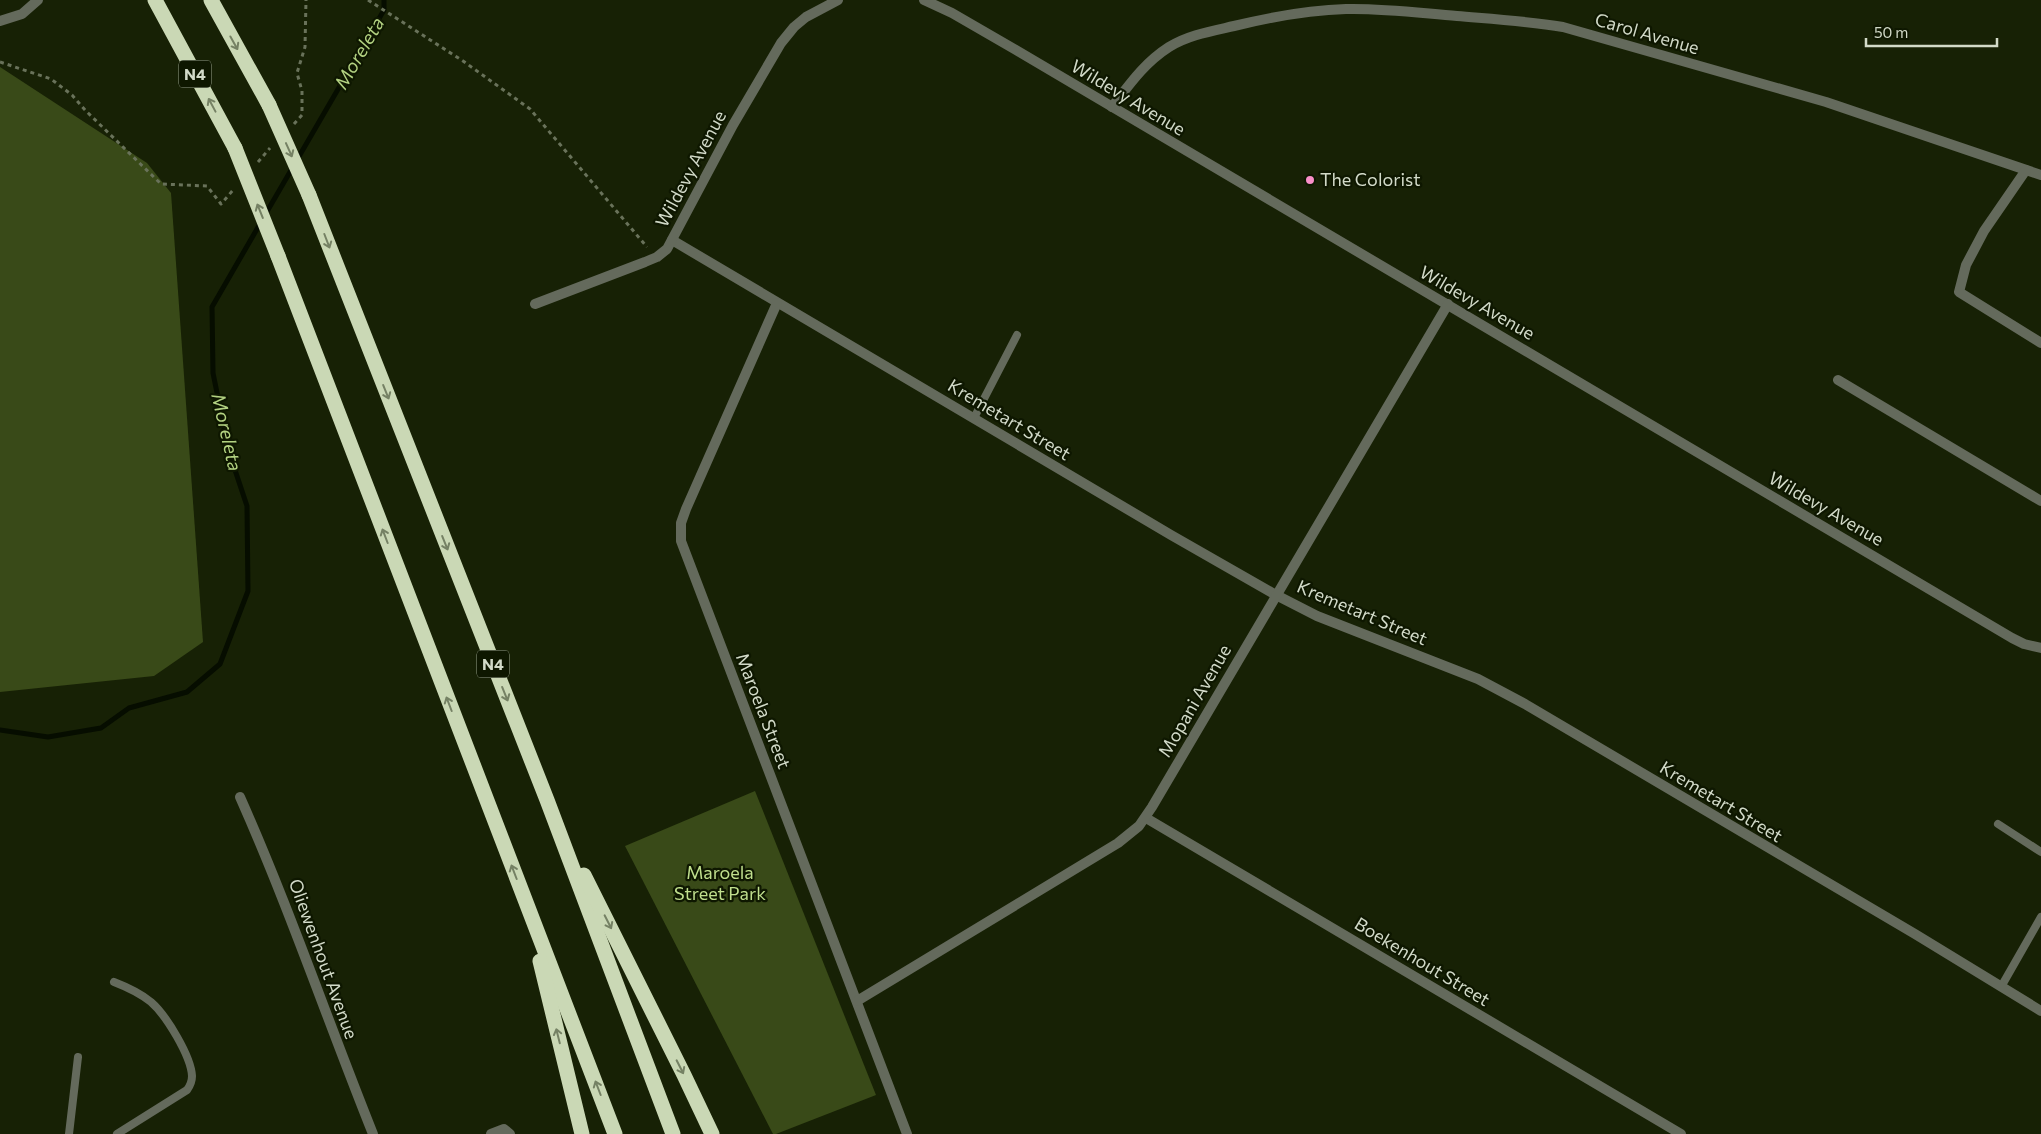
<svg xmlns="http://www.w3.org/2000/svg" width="2041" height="1134" font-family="Commissioner,sans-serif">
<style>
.green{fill:#394a18}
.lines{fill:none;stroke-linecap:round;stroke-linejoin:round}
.stream{stroke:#060d00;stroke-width:5}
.path{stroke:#69725a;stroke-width:3;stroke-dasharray:4 4;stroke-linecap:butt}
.lane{stroke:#646a5c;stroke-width:8}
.street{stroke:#646a5c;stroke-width:10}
.highway{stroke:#cad8b5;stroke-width:15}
.highway-bridge{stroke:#cad8b5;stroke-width:15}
.oneway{stroke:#758164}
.poi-dot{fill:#f98fc9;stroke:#0e1700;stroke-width:2}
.labels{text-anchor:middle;stroke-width:4.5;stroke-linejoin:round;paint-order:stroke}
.shield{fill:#0e1700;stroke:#97a08c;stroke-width:1}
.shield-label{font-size:16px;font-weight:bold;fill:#d2dac8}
.street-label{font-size:18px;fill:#d2dac8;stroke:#0e1700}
.poi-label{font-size:18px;fill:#d2dac8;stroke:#0e1700;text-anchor:start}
.park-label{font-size:18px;fill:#c0df8d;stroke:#0e1700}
.water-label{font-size:19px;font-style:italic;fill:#b3d281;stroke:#0e1700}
</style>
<rect width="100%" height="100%" fill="#172105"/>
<g class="green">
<path d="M0,67L147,163L171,193L203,642L154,676L0,692Z"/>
<path d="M755,791L876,1095L776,1134H773L625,846Z"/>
</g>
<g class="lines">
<g class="stream">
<path d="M265,215L384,10V0"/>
<path d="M0,730L48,737L101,728L129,708L187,692L220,664L248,591L247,506L229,452L213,373L212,307L261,222"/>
</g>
<g class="path">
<path d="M368,0L463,61L530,109L647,247"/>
<path d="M0,62L51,79L72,95L86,111L161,184L207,186L221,204L234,189"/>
<path d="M294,124L302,115V91L297,73L305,47L306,0"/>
<path d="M258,162L270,148"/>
</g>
<g class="lane">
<path d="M974,418L1017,335"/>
<path d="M1998,824L2041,852"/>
<path d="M114,982C127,987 140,993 151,1002C166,1015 191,1056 192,1076C192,1081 190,1086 187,1090L117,1134"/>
<path d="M2001,987L2041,917"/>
<path d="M69,1134L78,1057"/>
</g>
<g class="street">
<path d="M924,0L952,13L1016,50L2012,638L2024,644L2041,648"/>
<path d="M0,21L22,14L38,0"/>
<path d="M1112,107C1129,85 1144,63 1169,47C1188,35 1212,31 1234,26C1271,17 1308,10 1346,9C1383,8 1420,13 1457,16C1492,19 1527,21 1563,27L1826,102L2041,175"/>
<path d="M2026,170L1984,231L1966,265L1959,292L2041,343"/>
<path d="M672,240L1171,535L1276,595L1317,616L1478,679L1525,704L1915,934L2041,1011"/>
<path d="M777,303L686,509L681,523V541L907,1134"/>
<path d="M535,304L645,262L657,257L667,249L733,125L781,43L794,27L806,17L838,0"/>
<path d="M1838,380L2041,501"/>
<path d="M240,797C289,907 328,1022 373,1134"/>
<path d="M1146,818L1681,1134"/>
<path d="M857,1001L1118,843L1139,826L1152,807L1448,304"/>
<path d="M491,1134L504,1129L510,1134"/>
</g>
<g class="highway">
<path d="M155,0L235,148"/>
<path d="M211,0L269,105"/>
<path d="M309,195L547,800L673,1134"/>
<path d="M278,256L615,1134"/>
<path d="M584,875L684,1075L712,1134"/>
<path d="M540,961L582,1134"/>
</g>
<g class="highway-bridge">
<path d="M269,105L309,195"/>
<path d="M235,148L278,256"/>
</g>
</g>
<defs><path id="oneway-shaft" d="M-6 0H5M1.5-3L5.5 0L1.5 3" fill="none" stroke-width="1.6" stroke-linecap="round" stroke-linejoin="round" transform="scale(1.25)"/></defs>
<g class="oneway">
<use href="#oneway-shaft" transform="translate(234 43) rotate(61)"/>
<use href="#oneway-shaft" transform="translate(212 105) rotate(-118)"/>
<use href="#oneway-shaft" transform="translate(289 150) rotate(66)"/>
<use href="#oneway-shaft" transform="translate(260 211) rotate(-112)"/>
<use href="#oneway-shaft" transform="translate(327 241) rotate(69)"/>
<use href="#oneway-shaft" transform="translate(386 392) rotate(68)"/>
<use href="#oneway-shaft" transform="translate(385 536) rotate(-111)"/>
<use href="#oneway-shaft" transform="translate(445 543) rotate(68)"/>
<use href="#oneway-shaft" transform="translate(505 694) rotate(68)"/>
<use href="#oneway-shaft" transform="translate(449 704) rotate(-111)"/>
<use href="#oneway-shaft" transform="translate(514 872) rotate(-111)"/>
<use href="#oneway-shaft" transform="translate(608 922) rotate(63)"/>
<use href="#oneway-shaft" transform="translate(558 1036) rotate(-104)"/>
<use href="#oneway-shaft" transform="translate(680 1067) rotate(63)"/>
<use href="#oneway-shaft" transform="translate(598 1088) rotate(-111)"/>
</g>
<circle class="poi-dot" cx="1310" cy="180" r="5"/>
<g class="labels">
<g class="shield">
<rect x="179" y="60.5" width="32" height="27" rx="4"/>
<rect x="477" y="650.5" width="32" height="27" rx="4"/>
</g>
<g class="shield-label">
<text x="195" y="80">N4</text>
<text x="493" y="670">N4</text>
</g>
<g class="street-label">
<text transform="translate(1647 34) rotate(16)" y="6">Carol Avenue</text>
<text transform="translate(1128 98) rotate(31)" y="6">Wildevy Avenue</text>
<text transform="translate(691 169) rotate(-62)" y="6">Wildevy Avenue</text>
<text transform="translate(1477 303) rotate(30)" y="6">Wildevy Avenue</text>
<text transform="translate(1009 420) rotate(31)" y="6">Kremetart Street</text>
<text transform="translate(1826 509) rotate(30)" y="6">Wildevy Avenue</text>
<text transform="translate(1362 613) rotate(23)" y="6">Kremetart Street</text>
<text transform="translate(1195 701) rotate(-60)" y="6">Mopani Avenue</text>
<text transform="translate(763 711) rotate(69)" y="6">Maroela Street</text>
<text transform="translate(1721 802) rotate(31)" y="6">Kremetart Street</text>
<text transform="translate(323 959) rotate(70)" y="6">Oliewenhout Avenue</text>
<text transform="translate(1422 962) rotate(31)" y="6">Boekenhout Street</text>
</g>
<g class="poi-label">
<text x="1320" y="186">The Colorist</text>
</g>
<g class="park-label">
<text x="720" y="879">Maroela<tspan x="720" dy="21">Street Park</tspan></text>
</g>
<g class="water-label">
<text transform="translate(359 53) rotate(-60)" y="7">Moreleta</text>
<text transform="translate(227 432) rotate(77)" y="7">Moreleta</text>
</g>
</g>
<path d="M1866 38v8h131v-8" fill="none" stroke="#d2dac8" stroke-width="2.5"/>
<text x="1874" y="38" font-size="15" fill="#d2dac8" stroke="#0e1700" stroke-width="4" paint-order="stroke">50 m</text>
</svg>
